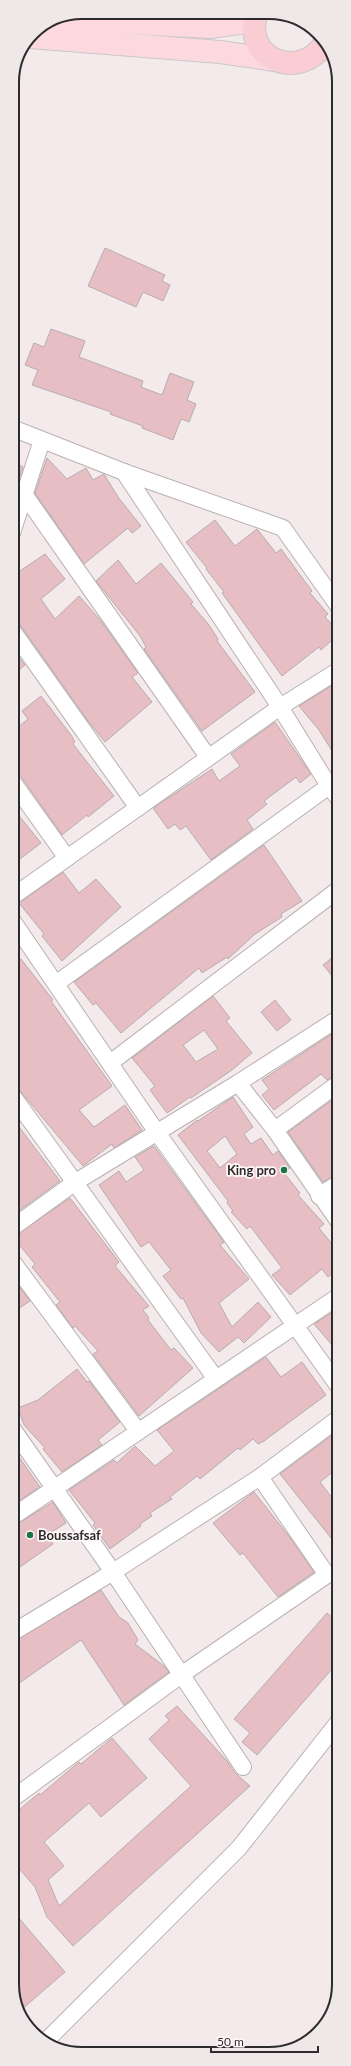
<svg xmlns="http://www.w3.org/2000/svg" width="351" height="2066" font-family="Lato,sans-serif">
<style>
.building{fill:#e6bec4;stroke:#b7adae;fill-rule:evenodd}
.lines{fill:none;stroke-linecap:round;stroke-linejoin:round}
.minor-casing{stroke:#bab0b1;stroke-width:18}
.primary-casing{stroke:#c9c8c8;stroke-width:24}
.trunk-casing{stroke:#c9c8c8;stroke-width:24}
.minor{stroke:#fff;stroke-width:16}
.primary{stroke:#fbd9df;stroke-width:22}
.trunk{stroke:#faccd4;stroke-width:22}
.poi-dot{fill:#1d7447;stroke:#fff8f9;stroke-width:1.5}
.labels{text-anchor:middle;stroke-width:3.5;stroke-linejoin:round;paint-order:stroke}
.poi-label{font-size:13px;font-weight:bold;fill:#2f2b2c;stroke:#fff8f9;text-anchor:end}
.rim{fill:none;stroke:#2f2b2c;stroke-width:2}
</style>
<rect width="100%" height="100%" fill="#f4eaeb"/>
<g class="building">
<path d="M105,248L165,275L162,281L170,285L163,301L143,292L136,307L88,286Z"/>
<path d="M51,329L85,341L79,357L143,381L141,387L162,395L170,373L194,382L187,400L196,404L189,422L181,419L173,440L142,428L143,426L110,414L111,412L32,385L38,370L25,365L34,343L44,347Z"/>
<path d="M47,458L67,479L86,468L93,480L104,474L118,497L141,526L132,533L128,528L84,564L35,493Z"/>
<path d="M12,462L23,467L19,479L12,472Z"/>
<path d="M215,520L235,546L257,529L276,553L281,549L312,591L310,593L328,614L325,617L339,632V634L321,650L319,647L282,676L222,593L224,592L206,569L207,568L186,542Z"/>
<path d="M45,554L65,579L41,599L55,619L79,596L101,621L138,673L132,677L152,702L105,742L88,721L16,619L12,621V561L20,571Z"/>
<path d="M118,560L136,584L161,563L193,602L191,604L209,625L218,639L217,641L255,692L202,731L144,649L146,647L140,636L96,581Z"/>
<path d="M12,649L25,665L12,676Z"/>
<path d="M339,681V762L319,730L299,706Z"/>
<path d="M41,696L71,735L75,742L73,744L87,762L114,796L88,817L87,815L62,835L20,775L12,768V732L28,719L22,711Z"/>
<path d="M275,722L311,774L300,783L296,777L264,801L267,804L247,820L253,829L211,860L186,826L180,830L175,824L168,829L153,808L212,769L219,781L240,766L231,754Z"/>
<path d="M12,807L41,843L12,865Z"/>
<path d="M264,845L302,901L281,914L282,917L255,934L228,959L227,957L202,973L199,968L121,1033L96,1003L93,1005L74,982Z"/>
<path d="M63,872L79,893L96,879L121,907L62,961L42,936L44,934L19,903Z"/>
<path d="M339,952V984L323,965Z"/>
<path d="M21,959L53,1000L51,1001L112,1086L79,1110L94,1127L125,1105L142,1130L114,1148L112,1144L83,1166L16,1086L20,1083L12,1073V965Z"/>
<path d="M213,996L230,1018L226,1021L252,1053L232,1070L191,1098L190,1097L167,1113L150,1090L155,1086L132,1058ZM204,1030L218,1049L196,1062L183,1045Z"/>
<path d="M275,1000L291,1020L277,1031L261,1012Z"/>
<path d="M339,1029V1074L327,1080L321,1074L274,1110L262,1095L269,1089L262,1080Z"/>
<path d="M339,1095V1174L323,1182L288,1132Z"/>
<path d="M233,1097L253,1127L244,1134L251,1144L261,1138L273,1155L278,1151L290,1168L284,1173L300,1193L298,1195L324,1224L319,1228L332,1244L339,1239V1268L328,1277L322,1269L290,1295L272,1275L282,1268L250,1226L247,1229L231,1212L233,1211L227,1203L228,1201L178,1135L197,1120L198,1121ZM225,1136L237,1154L220,1168L207,1151Z"/>
<path d="M12,1112L16,1117L13,1119L60,1181L12,1216Z"/>
<path d="M154,1146L224,1242L220,1245L249,1279L219,1303L232,1327L258,1302L271,1317L244,1343L238,1337L219,1352L201,1333L183,1298L181,1299L163,1276L171,1270L149,1242L141,1247L99,1185L119,1171L126,1182L144,1170L135,1157Z"/>
<path d="M70,1198L119,1262L115,1266L149,1306L143,1310L149,1318L148,1320L171,1350L174,1348L193,1368L139,1416L93,1354L98,1351L75,1326L73,1328L56,1305L60,1302L32,1267L35,1264L13,1237Z"/>
<path d="M12,1277L30,1301L12,1313Z"/>
<path d="M339,1308V1353L314,1324Z"/>
<path d="M266,1357L281,1377L302,1362L326,1395L264,1441L258,1444L253,1439L240,1450L238,1448L200,1479L197,1476L170,1497L172,1499L150,1513L152,1516L140,1524L141,1526L110,1549L93,1525L95,1523L69,1490L114,1460L117,1463L135,1446L155,1466L174,1451L157,1430Z"/>
<path d="M77,1369L87,1382L89,1381L120,1422L98,1440L102,1445L62,1472L43,1449L45,1448L24,1425L18,1408L38,1400Z"/>
<path d="M339,1430V1467L320,1482L339,1507V1548L280,1474Z"/>
<path d="M12,1447L40,1487L17,1502L12,1495Z"/>
<path d="M254,1492L288,1535L314,1572L278,1597L243,1553L240,1555L213,1523Z"/>
<path d="M53,1502L66,1523L47,1535L53,1544L17,1569L12,1563V1527Z"/>
<path d="M101,1590L119,1617L128,1623L138,1640L135,1644L164,1666L169,1672L124,1705L81,1640L12,1688V1642Z"/>
<path d="M327,1613L339,1623V1661L257,1755L242,1742L250,1733L234,1719Z"/>
<path d="M177,1706L227,1761L235,1773L250,1786L73,1946L47,1917L35,1887L12,1860V1816L39,1793L40,1795L79,1762L81,1764L112,1738L147,1778L101,1817L89,1803L44,1842L64,1866L48,1880L59,1906L191,1786L149,1739L169,1720L165,1716Z"/>
<path d="M12,1910L65,1972L21,2010L12,1989V1965L22,1957L12,1945Z"/>
</g>
<g class="lines">
<g class="minor-casing">
<g id="minor">
<path d="M12,428L124,472L280,707L329,786L339,799"/>
<path d="M124,472L283,528L339,607"/>
<path d="M24,494L208,757"/>
<path d="M12,533L42,440"/>
<path d="M12,630L138,808"/>
<path d="M12,781L67,858"/>
<path d="M12,897L280,707L339,670"/>
<path d="M12,920L156,1131L339,1387"/>
<path d="M57,983L329,786"/>
<path d="M110,1063L339,889"/>
<path d="M238,1083L275,1130L339,1222"/>
<path d="M12,1095L216,1379"/>
<path d="M275,1130L339,1083"/>
<path d="M319,1196L339,1183"/>
<path d="M12,1228L74,1183L238,1083L339,1018"/>
<path d="M12,1261L138,1431"/>
<path d="M12,1428L113,1572L243,1767"/>
<path d="M12,1517L339,1296"/>
<path d="M12,1633L113,1572L260,1477L339,1418"/>
<path d="M12,1799L181,1675L327,1575L260,1477"/>
<path d="M46,2041L239,1848L339,1721"/>
</g>
</g>
<g class="primary-casing">
<g id="primary">
<path d="M53,19L210,27L254,21"/>
<path d="M30,37L220,52L275,60"/>
</g>
</g>
<g class="trunk-casing">
<path id="trunk" d="M256,15C243,59 300,82 325,43"/>
</g>
<use href="#minor" class="minor"/>
<use href="#primary" class="primary"/>
<use href="#trunk" class="trunk"/>
</g>
<g class="poi-dot">
<circle cx="284" cy="1170" r="4"/>
<circle cx="30" cy="1535" r="4"/>
</g>
<g class="labels">
<g class="poi-label">
<text x="276" y="1175">King pro</text>
<text x="38" y="1540" text-anchor="start">Boussafsaf</text>
</g>
</g>
<path d="M0 0H351V2066H0ZM82 19H269A63 63 0 0 1 332 82V1984A63 63 0 0 1 269 2047H82A63 63 0 0 1 19 1984V82A63 63 0 0 1 82 19Z" fill="#eee8e9" fill-rule="evenodd"/>
<path class="rim" d="M82 19H269A63 63 0 0 1 332 82V1984A63 63 0 0 1 269 2047H82A63 63 0 0 1 19 1984V82A63 63 0 0 1 82 19Z"/>
<path d="M211 2046v6h107v-6" fill="none" stroke="#2f2b2c" stroke-width="2"/>
<text x="217" y="2046" font-size="12" fill="#2f2b2c" stroke="#fff8f9" stroke-width="3" paint-order="stroke">50 m</text>
</svg>
